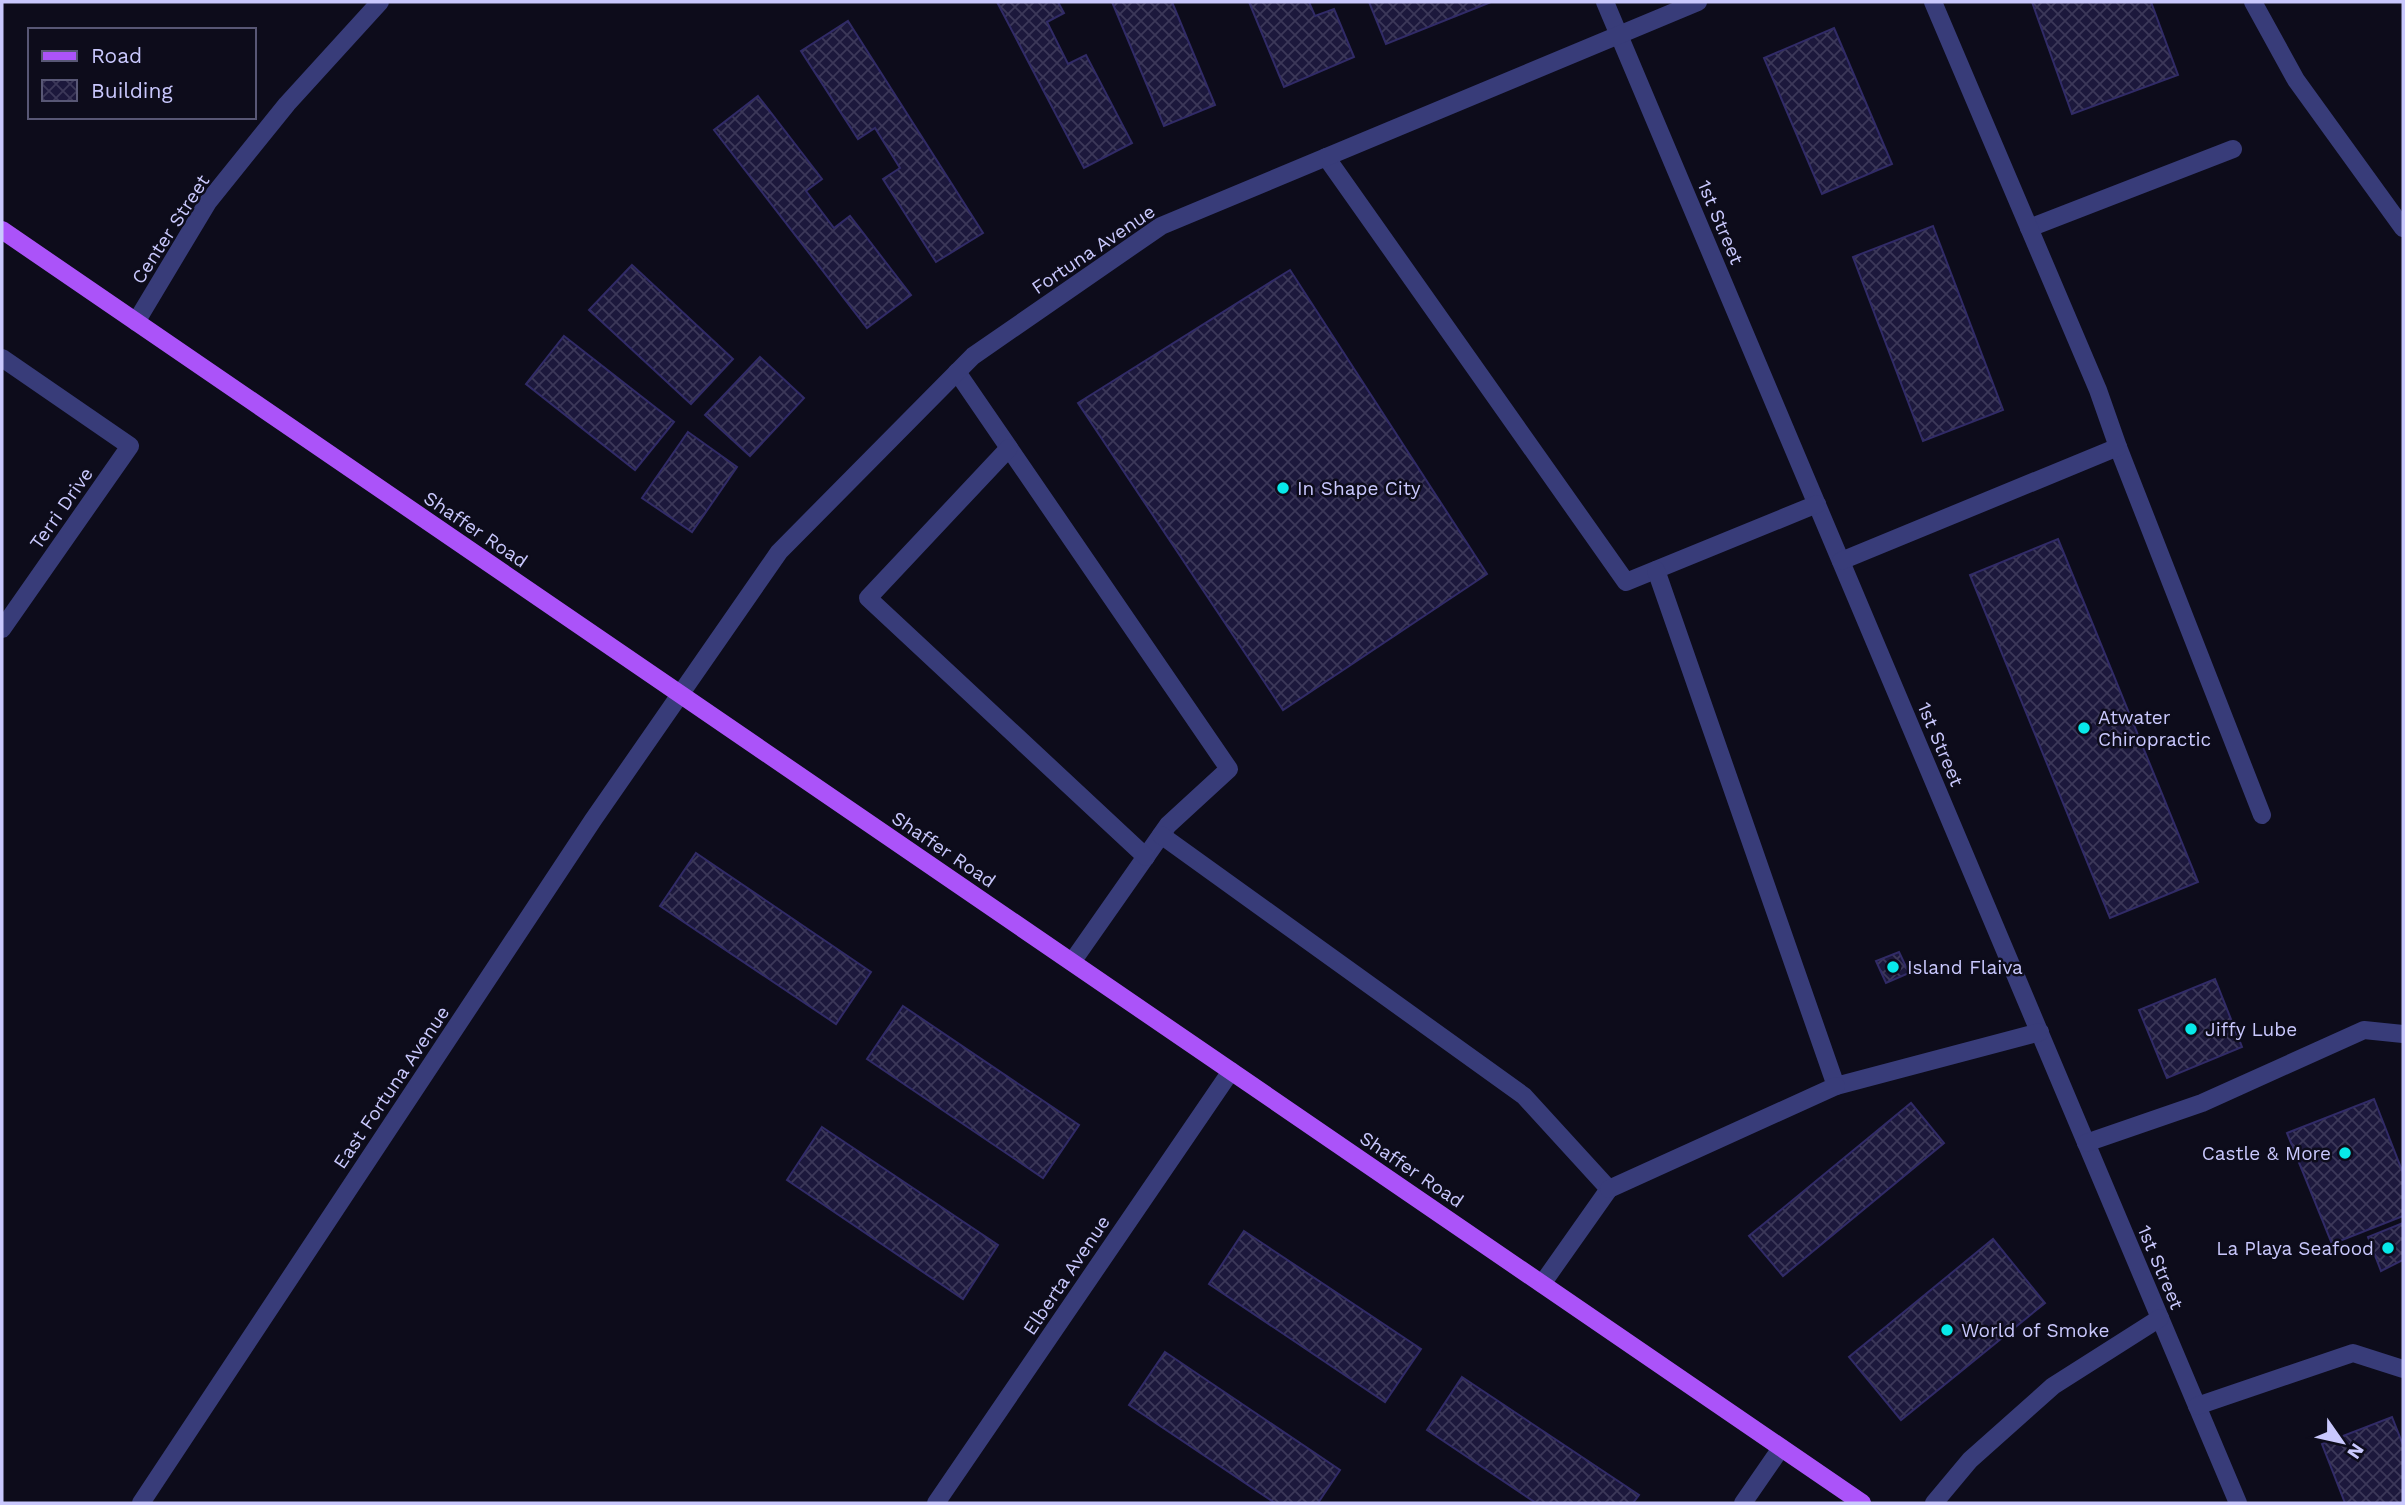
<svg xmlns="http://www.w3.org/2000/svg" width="2405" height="1505" font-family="'Work Sans',sans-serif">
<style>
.building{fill:url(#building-cross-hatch);stroke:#312b67;stroke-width:2}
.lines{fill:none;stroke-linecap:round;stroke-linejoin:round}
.minor{stroke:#383c79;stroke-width:18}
.major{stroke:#ab53f9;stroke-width:18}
.poi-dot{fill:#08e9e9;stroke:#0d0c1b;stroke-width:2.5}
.labels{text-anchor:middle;stroke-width:5;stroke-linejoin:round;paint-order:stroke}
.street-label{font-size:19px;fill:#c9c8fd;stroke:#0d0c1b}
.poi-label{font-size:19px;fill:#c9c8fd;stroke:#0d0c1b;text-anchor:start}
</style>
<defs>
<pattern id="building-cross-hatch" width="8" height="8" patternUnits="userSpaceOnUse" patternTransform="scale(1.75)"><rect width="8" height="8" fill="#1c183c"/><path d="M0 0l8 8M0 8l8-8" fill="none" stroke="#3c3859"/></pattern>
</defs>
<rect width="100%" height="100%" fill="#0d0c1b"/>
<g class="building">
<path d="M997,2H1058L1064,13L1047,22L1068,64L1086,55L1132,143L1084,168Z"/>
<path d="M1112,2H1172L1215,105L1164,126Z"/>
<path d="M1249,2H1309L1315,16L1334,9L1354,57L1284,87Z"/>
<path d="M1369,2H1491L1386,44Z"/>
<path d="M2032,2H2151L2178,75L2072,114Z"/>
<path d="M848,21L983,233L936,262L883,179L900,168L875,128L858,139L801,51Z"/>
<path d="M1834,28L1892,164L1822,194L1764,58Z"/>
<path d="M758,96L822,179L806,191L834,228L850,216L911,295L867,328L714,130Z"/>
<path d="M1933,226L2003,410L1923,441L1853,257Z"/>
<path d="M632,265L733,359L691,404L589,310Z"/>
<path d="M1290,270L1487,574L1283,710L1078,403Z"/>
<path d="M564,336L674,422L635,470L526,384Z"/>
<path d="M760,357L804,398L750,456L705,415Z"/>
<path d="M688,432L737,467L692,532L642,498Z"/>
<path d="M2058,539L2198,882L2110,918L1970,575Z"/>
<path d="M696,853L871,972L836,1024L660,906Z"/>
<path d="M1899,952L1909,973L1886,983L1876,961Z"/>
<path d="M2215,979L2242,1047L2167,1078L2139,1010Z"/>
<path d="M903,1006L1079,1125L1043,1178L867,1059Z"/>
<path d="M2374,1099L2403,1173V1216L2332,1244L2287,1133Z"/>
<path d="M1911,1103L1944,1143L1783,1276L1749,1236Z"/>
<path d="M822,1127L998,1245L963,1299L787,1180Z"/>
<path d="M2403,1223V1260L2381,1271L2368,1237Z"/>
<path d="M1244,1231L1421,1349L1385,1402L1209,1284Z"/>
<path d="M1993,1239L2045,1303L1901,1420L1849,1357Z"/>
<path d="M1165,1352L1340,1470L1318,1503H1275L1129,1405Z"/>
<path d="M1462,1377L1639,1495L1633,1503H1536L1427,1430Z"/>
<path d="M2392,1417L2403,1445V1503H2345L2322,1444Z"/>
</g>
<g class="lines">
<g class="minor">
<path d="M1605,2L2238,1503"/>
<path d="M2253,2L2296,80L2403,228"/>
<path d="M1326,157L1626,582L1817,504"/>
<path d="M2029,228L2233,149"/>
<path d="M136,322L208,202L287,104L380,2"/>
<path d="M2,358L130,446L2,629"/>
<path d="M957,372L1229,769L1168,825L1072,962"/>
<path d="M2118,447L2262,815"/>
<path d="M1009,448L868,598L1146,857"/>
<path d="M1841,561L2118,447L2098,390L1933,2"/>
<path d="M1656,570L1836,1086L2040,1032"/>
<path d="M1161,835L1524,1096L1609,1189L1542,1284"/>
<path d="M2086,1143L2202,1103L2364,1030L2403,1034"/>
<path d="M1609,1189L1836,1086"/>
<path d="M2197,1406L2353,1353L2403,1369"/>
<path d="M141,1503L593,820L779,552L973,356L1161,226L1698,2"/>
<path d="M936,1503L1231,1071"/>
<path d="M1743,1503L1781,1448"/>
<path d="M1934,1503L1970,1460L2053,1386L2160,1318"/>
</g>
<path class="major" d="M2,230L1862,1503"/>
</g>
<g class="poi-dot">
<circle cx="1283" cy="488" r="7"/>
<circle cx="2084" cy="728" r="7"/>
<circle cx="1893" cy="967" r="7"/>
<circle cx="2191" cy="1029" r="7"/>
<circle cx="2345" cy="1153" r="7"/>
<circle cx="2388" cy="1248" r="7"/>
<circle cx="1947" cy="1330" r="7"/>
</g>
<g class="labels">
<g class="street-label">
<text transform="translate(1721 222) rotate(67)" y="7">1st Street</text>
<text transform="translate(170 229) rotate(-57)" y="7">Center Street</text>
<text transform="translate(1093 249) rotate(-34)" y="7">Fortuna Avenue</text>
<text transform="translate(61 508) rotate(-55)" y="7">Terri Drive</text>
<text transform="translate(476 529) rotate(34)" y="7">Shaffer Road</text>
<text transform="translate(1941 744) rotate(67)" y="7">1st Street</text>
<text transform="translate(944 849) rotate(34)" y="7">Shaffer Road</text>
<text transform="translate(391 1087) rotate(-56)" y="7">East Fortuna Avenue</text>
<text transform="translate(1412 1169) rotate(34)" y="7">Shaffer Road</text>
<text transform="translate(2161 1267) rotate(67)" y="7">1st Street</text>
<text transform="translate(1066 1275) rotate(-56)" y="7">Elberta Avenue</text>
</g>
<g class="poi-label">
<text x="1297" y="495">In Shape City</text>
<text x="2098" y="724">Atwater<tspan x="2098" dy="22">Chiropractic</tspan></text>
<text x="1907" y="974">Island Flaiva</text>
<text x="2205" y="1036">Jiffy Lube</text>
<text x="2331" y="1160" text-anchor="end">Castle &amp; More</text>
<text x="2374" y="1255" text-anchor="end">La Playa Seafood</text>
<text x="1961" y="1337">World of Smoke</text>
</g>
</g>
<rect width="2405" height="1505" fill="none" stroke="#c9c8fd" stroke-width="7"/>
<rect x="28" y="28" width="228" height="91" fill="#0d0c1b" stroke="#585775" stroke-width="2"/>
<rect x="42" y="51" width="35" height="10" fill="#ab53f9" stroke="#585775" stroke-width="2"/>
<text x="91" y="63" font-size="21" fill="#c9c8fd">Road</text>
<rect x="42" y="80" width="35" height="21" fill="url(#building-cross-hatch)" stroke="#585775" stroke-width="2"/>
<text x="91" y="98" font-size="21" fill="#c9c8fd">Building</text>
<g transform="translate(2342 1442) rotate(124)" stroke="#0d0c1b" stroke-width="5" paint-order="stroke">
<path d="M0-5L12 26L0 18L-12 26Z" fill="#c9c8fd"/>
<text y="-10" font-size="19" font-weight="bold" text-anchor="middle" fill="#c9c8fd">N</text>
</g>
</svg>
